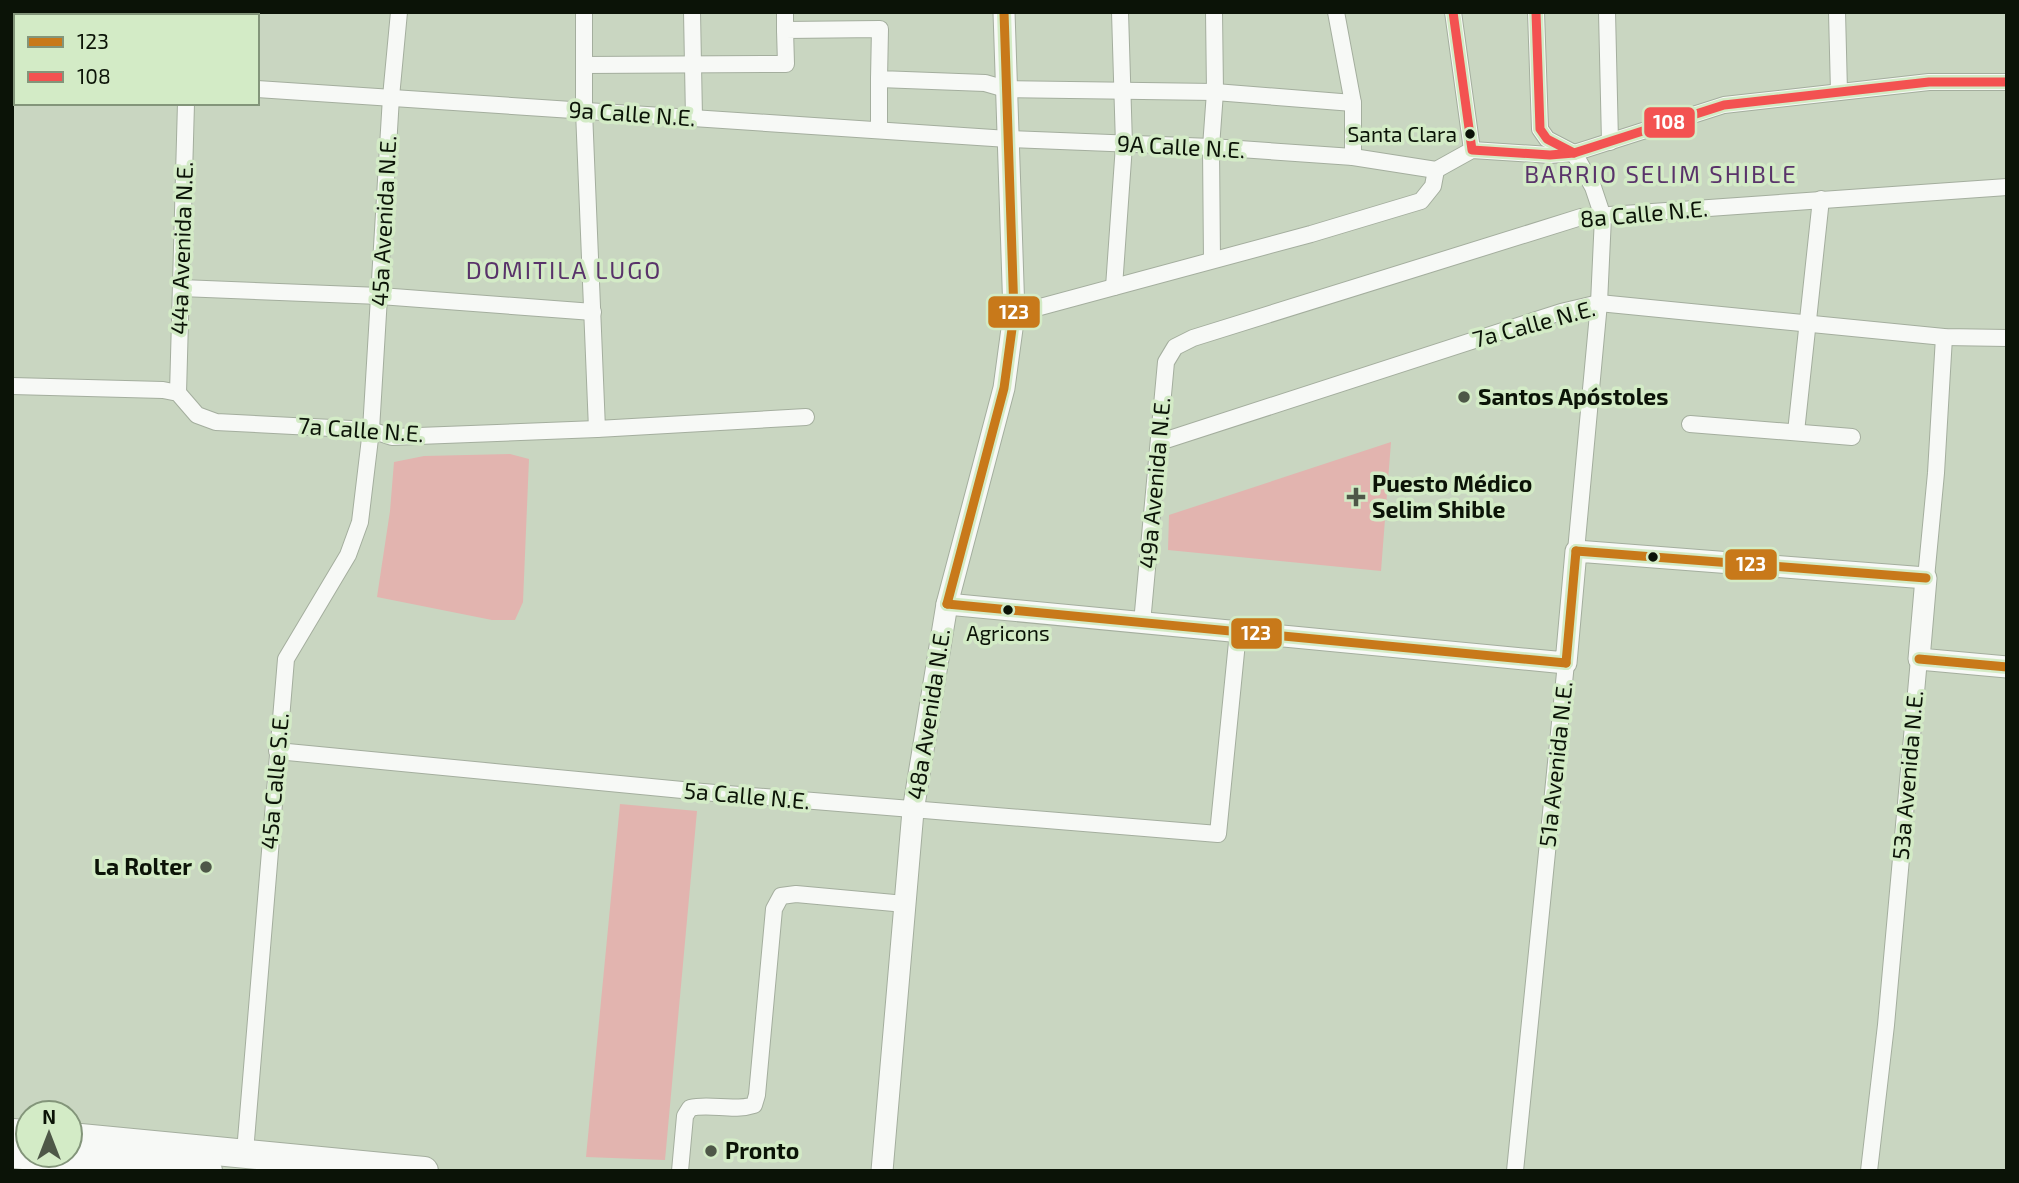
<svg xmlns="http://www.w3.org/2000/svg" width="2019" height="1183" font-family="'Exo 2',sans-serif">
<style>
.green{fill:#e2b4af}
.lines{fill:none;stroke-linecap:round;stroke-linejoin:round}
.minor-casing{stroke:#a4ae9e;stroke-width:18}
.tertiary-casing{stroke:#a4ae9e;stroke-width:23}
.trunk-casing{stroke:#a4ae9e;stroke-width:30}
.minor{stroke:#f7f9f6;stroke-width:16}
.tertiary{stroke:#f7f9f6;stroke-width:21}
.trunk{stroke:#f7f9f6;stroke-width:28}
.bus-1-casing{stroke:#d3ebc6;stroke-width:14}
.bus-2-casing{stroke:#d3ebc6;stroke-width:14}
.bus-1{stroke:#c8791a;stroke-width:9}
.bus-2{stroke:#f35251;stroke-width:9}
.bus-dot{fill:#0b1307;stroke:#d3ebc6;stroke-width:2.5}
.poi-dot{fill:#4e5748;stroke:#d3ebc6;stroke-width:2.5}
.labels{text-anchor:middle;stroke-width:7;stroke-linejoin:round;paint-order:stroke}
.bus-label{font-size:21px;fill:#0b1307;stroke:#d3ebc6;text-anchor:end}
.street-label{font-size:23px;fill:#0b1307;stroke:#d3ebc6}
.poi-label{font-size:23px;font-weight:bold;fill:#0b1307;stroke:#d3ebc6;text-anchor:start}
.neighbourhood-label{font-size:24px;letter-spacing:2px;fill:#59336a;stroke:#d3ebc6}
.line-badge{stroke:#d3ebc6;stroke-width:2.5}
.badge-label{font-size:19px;text-anchor:middle;font-weight:bold;fill:#fff}
</style>
<rect width="100%" height="100%" fill="#c9d6c1"/>
<g class="green">
<path d="M1391,442L1381,571L1168,550L1169,515Z"/>
<path d="M510,454L529,459L523,602L515,620H492L377,597L390,511L394,462L424,456Z"/>
<path d="M620,804L697,811L665,1160L586,1157Z"/>
</g>
<g class="lines">
<g class="minor-casing">
<g id="minor">
<path d="M584,12V111L597,429"/>
<path d="M692,12L694,118"/>
<path d="M785,12V30"/>
<path d="M1336,12L1353,103V157"/>
<path d="M1453,12L1472,150"/>
<path d="M1536,12L1540,129L1547,139L1572,152"/>
<path d="M1607,12L1610,142"/>
<path d="M1837,12L1839,92"/>
<path d="M192,16V12"/>
<path d="M584,65L786,64L785,30L880,29L879,79L985,83L1006,89L1215,92L1353,103"/>
<path d="M257,89L1008,139L1211,147L1353,157L1436,170L1472,150L1550,155L1574,153L1724,105L1929,82H2007"/>
<path d="M879,130V79"/>
<path d="M1574,153L1593,187L1603,217L1599,303L1576,551"/>
<path d="M1212,260L1211,147L1215,92L1214,12"/>
<path d="M1114,287L1124,145L1120,12"/>
<path d="M181,288L380,296L593,312"/>
<path d="M1014,314L1311,234L1421,201L1433,186L1436,170"/>
<path d="M12,386L163,390L178,393L197,415L216,422L371,430L392,437L597,429L806,417"/>
<path d="M178,393L186,103"/>
<path d="M1690,424L1852,437"/>
<path d="M1796,432L1821,199"/>
<path d="M1160,442L1561,312L1599,303L1944,337L2007,338"/>
<path d="M1926,578L1936,473L1944,337"/>
<path d="M1142,623L1166,362L1175,347L1193,338L1581,217L2007,187"/>
<path d="M277,751L703,792L1218,834L1238,632"/>
<path d="M245,1152L286,659L348,555L360,522L371,430L391,97L399,12"/>
<path d="M680,1171L685,1116L690,1108C711,1103 733,1112 754,1105L757,1095L774,909L781,896L796,894L905,904"/>
<path d="M1515,1171L1566,663"/>
<path d="M1869,1171L1886,1025L1919,659"/>
</g>
</g>
<g class="tertiary-casing">
<g id="tertiary">
<path d="M947,604L1566,663L1576,551L1926,578L1919,659L2007,667"/>
<path d="M882,1171L913,811L947,604L1004,388L1014,314L1004,12"/>
</g>
</g>
<g class="trunk-casing">
<g id="trunk">
<path d="M12,1133L28,1134"/>
<path d="M70,1137L424,1171"/>
<path d="M12,1154L208,1171"/>
</g>
</g>
<use href="#minor" class="minor"/>
<use href="#tertiary" class="tertiary"/>
<use href="#trunk" class="trunk"/>
<g class="bus-1-casing">
<g id="bus-1">
<path d="M1576,551L1926,578"/>
<path d="M947,604L1566,663"/>
<path d="M947,604L1004,388L1014,314L1004,12"/>
<path d="M1919,659L2007,667"/>
<path d="M1566,663L1576,551"/>
</g>
</g>
<g class="bus-2-casing">
<g id="bus-2">
<path d="M1453,12L1472,150L1550,155L1574,153L1724,105L1929,82H2007"/>
<path d="M1536,12L1540,129L1547,139L1574,153"/>
</g>
</g>
<use href="#bus-1" class="bus-1"/>
<use href="#bus-2" class="bus-2"/>
</g>
<g class="bus-dot">
<circle cx="1470" cy="134" r="6"/>
<circle cx="1653" cy="557" r="6"/>
<circle cx="1008" cy="610" r="6"/>
</g>
<g class="poi-dot">
<circle cx="1464" cy="397" r="7"/>
<path d="M1352.5 486.5h7v7h7v7h-7v7h-7v-7h-7v-7h7z"/>
<circle cx="206" cy="867" r="7"/>
<circle cx="711" cy="1151" r="7"/>
</g>
<g class="labels">
<g class="bus-label">
<text x="1457" y="142">Santa Clara</text>
<text x="1008" y="641" text-anchor="middle">Agricons</text>
</g>
<g class="street-label">
<text transform="translate(632 114) rotate(4)" y="8">9a Calle N.E.</text>
<text transform="translate(1181 147) rotate(3)" y="8">9A Calle N.E.</text>
<text transform="translate(1644 214) rotate(-5)" y="8">8a Calle N.E.</text>
<text transform="translate(384 221) rotate(-87)" y="8">45a Avenida N.E.</text>
<text transform="translate(182 248) rotate(-88)" y="8">44a Avenida N.E.</text>
<text transform="translate(1534 324) rotate(-15)" y="8">7a Calle N.E.</text>
<text transform="translate(361 430) rotate(4)" y="8">7a Calle N.E.</text>
<text transform="translate(1155 483) rotate(-85)" y="8">49a Avenida N.E.</text>
<text transform="translate(929 714) rotate(-81)" y="8">48a Avenida N.E.</text>
<text transform="translate(1556 764) rotate(-84)" y="8">51a Avenida N.E.</text>
<text transform="translate(1908 775) rotate(-85)" y="8">53a Avenida N.E.</text>
<text transform="translate(275 781) rotate(-85)" y="8">45a Calle S.E.</text>
<text transform="translate(747 796) rotate(5)" y="8">5a Calle N.E.</text>
</g>
<g class="poi-label">
<text x="1478" y="405">Santos Apóstoles</text>
<text x="1372" y="492">Puesto Médico<tspan x="1372" dy="26">Selim Shible</tspan></text>
<text x="192" y="875" text-anchor="end">La Rolter</text>
<text x="725" y="1159">Pronto</text>
</g>
<g class="neighbourhood-label">
<text x="1661" y="183">BARRIO SELIM SHIBLE</text>
<text x="564" y="279">DOMITILA LUGO</text>
</g>
</g>
<g class="line-badge">
<rect x="1643" y="106" width="53" height="33" rx="7" fill="#f35251"/>
<rect x="987" y="295" width="54" height="34" rx="7" fill="#c8791a"/>
<rect x="1724" y="548" width="54" height="33" rx="7" fill="#c8791a"/>
<rect x="1230" y="617" width="53" height="33" rx="7" fill="#c8791a"/>
</g>
<g class="badge-label">
<text x="1669" y="129">108</text>
<text x="1014" y="319">123</text>
<text x="1751" y="571">123</text>
<text x="1256" y="640">123</text>
</g>
<rect width="2019" height="1183" fill="none" stroke="#0b1307" stroke-width="28"/>
<rect x="14" y="14" width="245" height="91" fill="#d3ebc6" stroke="#83957a" stroke-width="2"/>
<rect x="28" y="37" width="35" height="10" fill="#c8791a" stroke="#83957a" stroke-width="2"/>
<text x="77" y="49" font-size="21" fill="#0b1307">123</text>
<rect x="28" y="72" width="35" height="10" fill="#f35251" stroke="#83957a" stroke-width="2"/>
<text x="77" y="84" font-size="21" fill="#0b1307">108</text>
<g transform="translate(49 1134)"><circle r="33" fill="#d3ebc6" stroke="#83957a" stroke-width="2"/>
<path d="M0-5L12 26L0 18L-12 26Z" fill="#4e5748"/>
<text y="-10" font-size="19" font-weight="bold" text-anchor="middle" fill="#0b1307">N</text>
</g>
</svg>
